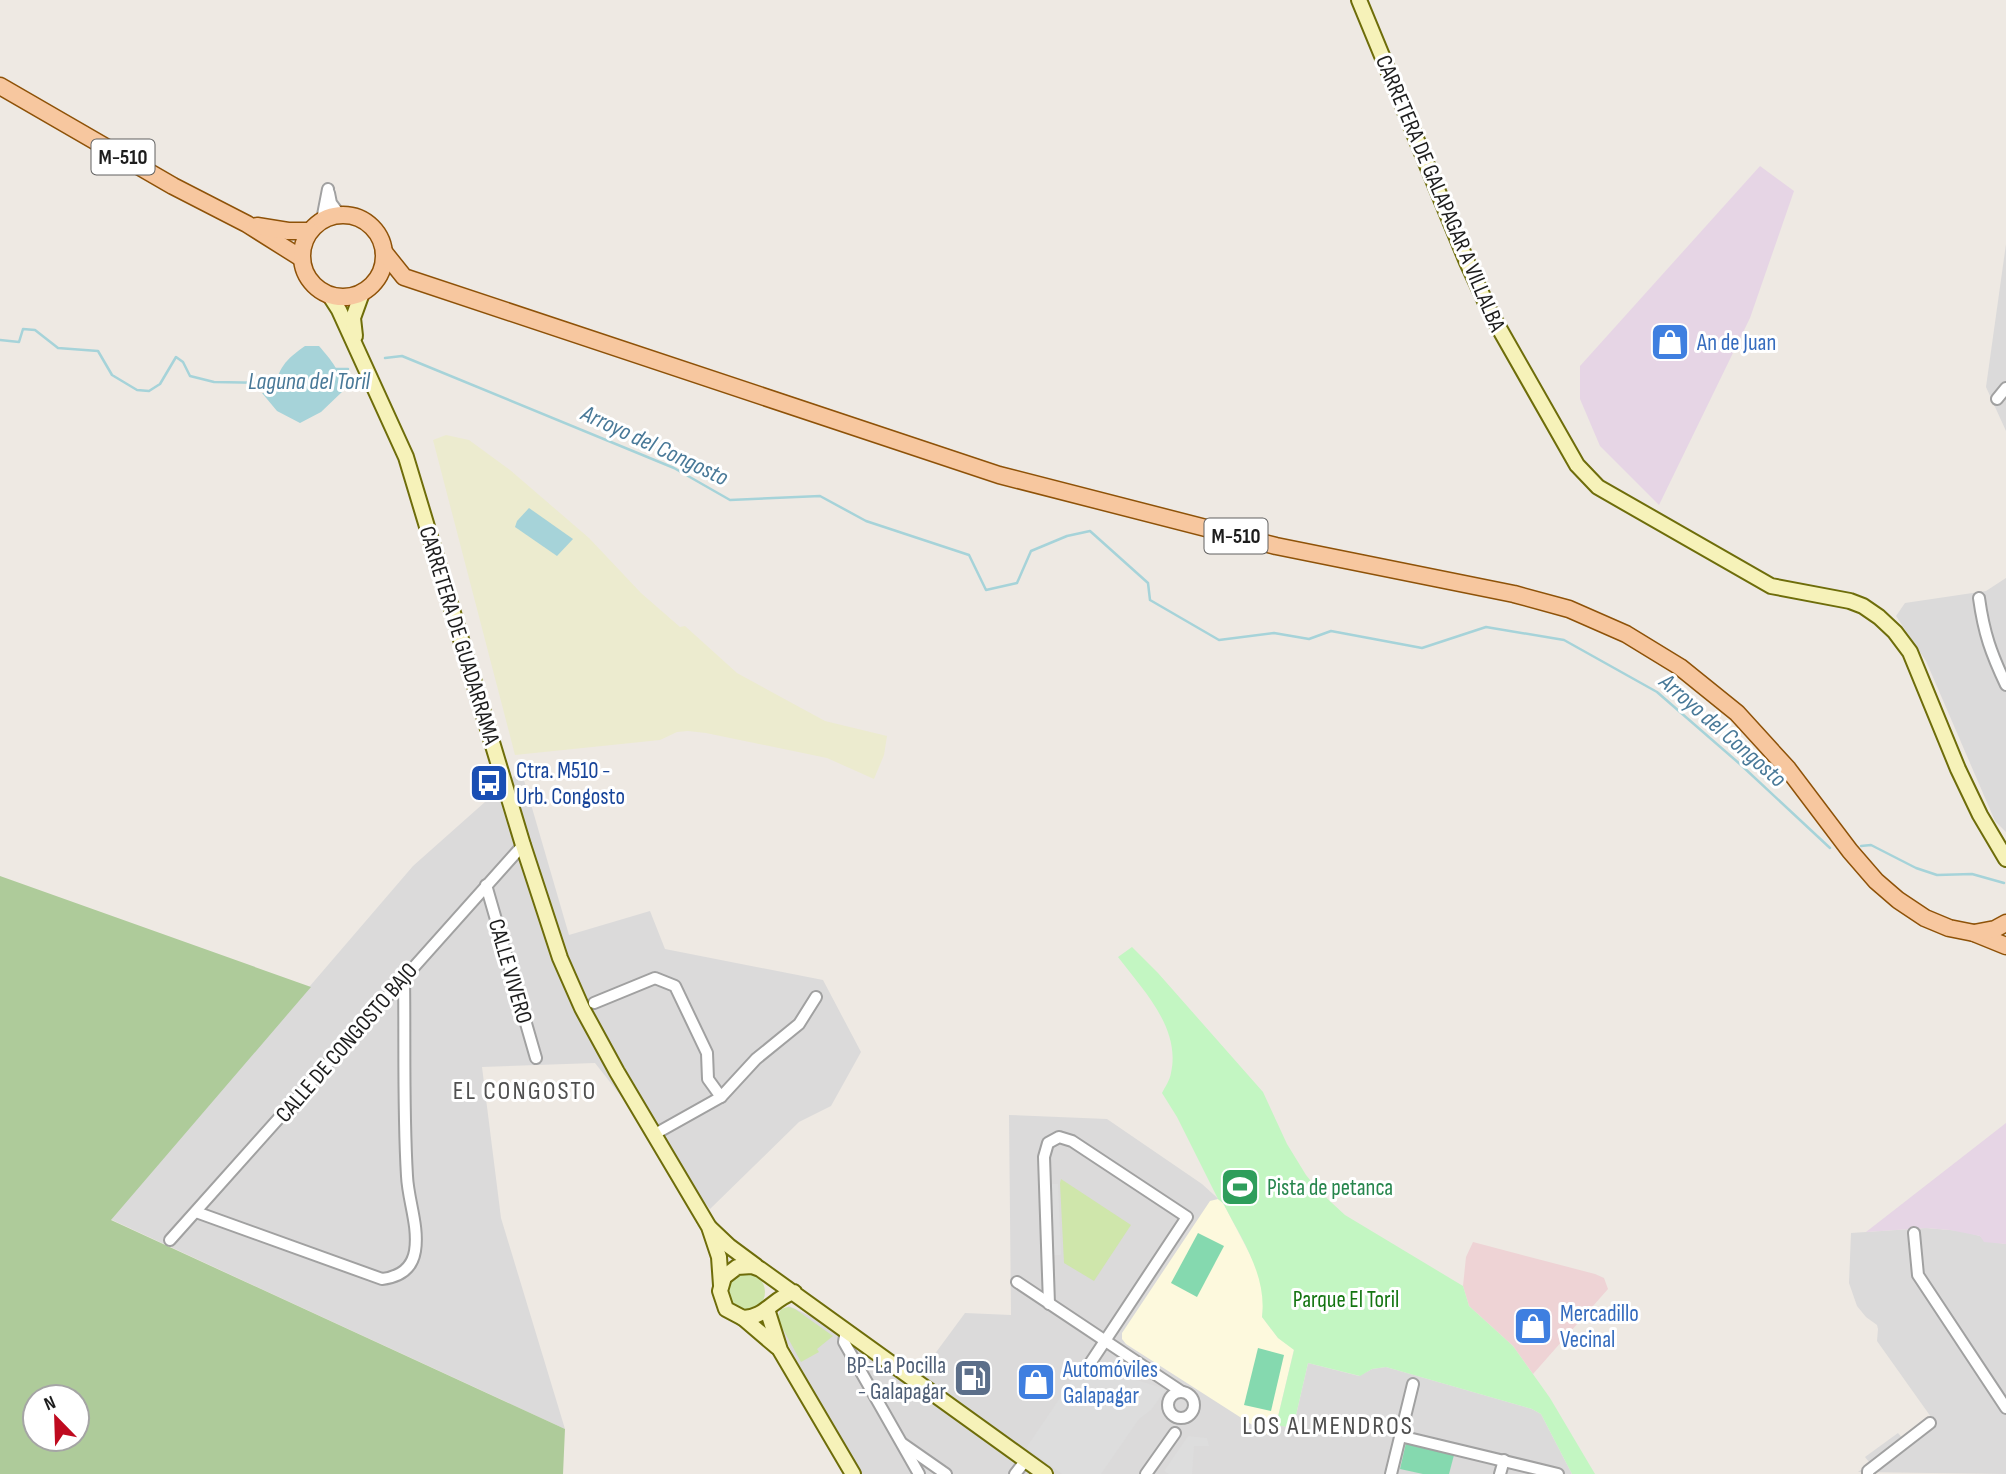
<svg xmlns="http://www.w3.org/2000/svg" width="2006" height="1474" font-family="'Sofia Sans Condensed',sans-serif">
<style>
.residential{fill:#dbdada}
.commercial{fill:#eed3d5}
.industrial{fill:#e6d5e5}
.education{fill:#fdf9dd}
.farmland{fill:#ecebcf}
.grass{fill:#cfe6ab}
.forest{fill:#aecb9a;fill-rule:evenodd}
.park{fill:#c3f6c2}
.pitch{fill:#85d9af}
.parking{fill:#ddd}
.water{fill:#a6d3d9}
.lines{fill:none;stroke-linecap:round;stroke-linejoin:round}
.stream{stroke:#a6d3d9;stroke-width:2.5}
.street-casing{stroke:#a1a1a1;stroke-width:14}
.secondary-casing{stroke:#6e6d0a;stroke-width:18}
.primary-casing{stroke:#8e5208;stroke-width:19}
.street{stroke:#fff;stroke-width:10}
.secondary{stroke:#f6f2b9;stroke-width:14}
.primary{stroke:#f7c79f;stroke-width:16}
.labels{text-anchor:middle;stroke-width:6;stroke-linejoin:round;paint-order:stroke}
.shield{fill:#fff;stroke:#616161;stroke-width:2}
.shield-label{font-size:21px;font-weight:bold;fill:#1d1d1d}
.street-label{font-size:23px;fill:#1d1d1d;stroke:#fff}
.shop-label{font-size:23px;fill:#366cbe;stroke:#fff;text-anchor:start}
.transit-label{font-size:23px;fill:#164399;stroke:#fff;text-anchor:start}
.leisure-label{font-size:23px;fill:#27864d;stroke:#fff;text-anchor:start}
.park-label{font-size:23px;fill:#147511;stroke:#fff}
.service-label{font-size:23px;fill:#4e5e75;stroke:#fff;text-anchor:end}
.water-label{font-size:24px;font-style:italic;fill:#497998;stroke:#fff}
.quarter-label{font-size:26px;letter-spacing:2px;fill:#505050;stroke:#fff}
</style>
<rect width="100%" height="100%" fill="#eee9e3"/>
<g class="residential">
<path d="M2006,244V431L1986,387Z"/>
<path d="M2006,578V832L1995,821L1926,661L1896,616L1905,603L1986,591Z"/>
<path d="M521,770L569,935L650,911L665,949L823,980L861,1052L831,1106L799,1122L710,1209L595,1063L482,1067L501,1218L565,1429L110,1219L413,866Z"/>
<path d="M1009,1115L1107,1119L1202,1184L1223,1203L1277,1425L1293,1428L1308,1363L1359,1376L1372,1369L1386,1367L1532,1409L1541,1414L1572,1474H855L776,1321L789,1306L923,1370L965,1313L1011,1315Z"/>
<path d="M1926,1228L1962,1231L1980,1236L1986,1241L2006,1244V1474L1858,1472L1870,1463L1865,1457L1898,1433L1903,1439L1931,1417L1877,1341L1878,1329L1877,1325L1866,1317L1857,1306L1849,1283L1851,1233Z"/>
</g>
<path class="commercial" d="M1473,1242L1595,1274L1604,1278L1608,1289L1533,1374L1513,1346L1469,1306L1463,1286L1466,1257Z"/>
<g class="industrial">
<path d="M1760,166L1794,191L1750,318L1659,505L1600,446L1580,399V366Z"/>
<path d="M2006,1123V1244L1984,1242L1980,1236L1950,1230L1926,1228L1866,1232Z"/>
</g>
<path class="education" d="M1218,1199L1223,1203L1260,1274L1264,1299L1262,1317L1278,1338L1294,1349L1274,1433L1268,1435L1126,1344L1122,1339V1333L1210,1201Z"/>
<path class="farmland" d="M446,435L469,440L510,470L589,538L641,593L680,627L685,626L737,673L825,721L887,736L884,755L874,779L827,758L706,733L688,731L677,732L660,740L515,755L433,440Z"/>
<g class="grass">
<path d="M1061,1179L1131,1225L1094,1281L1064,1263L1060,1183Z"/>
<circle cx="746" cy="1292" r="19"/>
<path d="M788,1307L795,1309L833,1336L817,1349L819,1352L801,1362L777,1318L781,1309Z"/>
</g>
<path class="forest" d="M0,876L311,987L111,1220L565,1429L563,1474H0ZM35,1397H77V1439H35Z"/>
<path class="park" d="M1132,947L1158,973L1263,1092L1287,1144L1306,1175L1319,1191L1345,1215L1463,1286L1469,1306L1513,1346L1550,1398L1595,1474H1572L1541,1414L1532,1409L1386,1367L1372,1369L1360,1376L1308,1363L1293,1428L1276,1425L1294,1350L1278,1338L1262,1317C1267,1275 1242,1240 1223,1203L1218,1199L1177,1117L1162,1093C1165,1087 1170,1080 1171,1073C1181,1028 1143,990 1118,957Z"/>
<g class="pitch">
<path d="M1198,1233L1224,1246L1197,1297L1171,1283Z"/>
<path d="M1258,1348L1284,1355L1271,1411L1244,1405Z"/>
<path d="M1406,1443L1454,1455L1449,1474H1423L1400,1469Z"/>
</g>
<g class="parking">
<path d="M1050,1184H1058L1061,1255H1053Z"/>
<path d="M1083,1364L1166,1389L1151,1410L1139,1419L1101,1474H1062L1026,1448Z"/>
<path d="M1188,1436L1207,1438L1209,1446H1194L1192,1474H1169L1164,1471Z"/>
</g>
<g class="water">
<path d="M305,346H319C331,360 342,372 343,391L321,412L300,423L277,411L262,393H274C278,368 285,360 305,346Z"/>
<path d="M529,508L573,539L557,556L515,527L517,521Z"/>
</g>
<g class="lines">
<g class="stream">
<path d="M0,340L19,342L23,329L35,330L58,348L98,351L112,375L137,390L149,391L160,384L176,357L183,362L190,376L214,382L277,383"/>
<path d="M385,358L402,356L674,468L730,500L820,496L866,521L969,555L986,590L1017,583L1031,551L1067,536L1090,531L1148,583L1150,600L1219,640L1274,633L1309,639L1331,631L1422,648L1486,627L1564,640L1657,692L1741,765L1830,848"/>
<path d="M335,369H348"/>
<path d="M1861,846L1871,845L1916,868L1937,875L1972,874L2004,883"/>
</g>
<g class="street-casing">
<g id="street">
<path d="M329,193L331,203L340,215"/>
<path d="M322,220L328,189"/>
<path d="M1997,399L2006,388"/>
<path d="M1979,598C1984,634 1991,653 2006,685"/>
<path d="M486,885L536,1058"/>
<path d="M594,1003L655,978L675,986L707,1053L708,1079L721,1097"/>
<path d="M655,1134L721,1097L756,1059L799,1024L816,997"/>
<path d="M196,1212L382,1279C399,1277 412,1269 415,1251C419,1226 408,1200 407,1176C403,1110 405,1042 404,976"/>
<path d="M1914,1233L1918,1275L2006,1408"/>
<path d="M170,1240L523,845"/>
<path d="M1017,1282L1182,1392"/>
<path d="M1049,1304L1044,1157L1048,1143L1059,1137L1072,1141L1187,1217L1089,1365"/>
<path d="M846,1330L844,1342L919,1474"/>
<circle cx="1181" cy="1405" r="13"/>
<path d="M1400,1436L1558,1474"/>
<path d="M903,1444L946,1474"/>
<path d="M1015,1474L1026,1460"/>
<path d="M1146,1474L1175,1433"/>
<path d="M1391,1474L1413,1384"/>
<path d="M1500,1474L1504,1460"/>
<path d="M1868,1474V1471L1930,1423"/>
</g>
</g>
<g class="secondary-casing">
<g id="secondary">
<path d="M1359,0L1467,262L1491,314L1577,465L1598,487L1771,586L1850,601L1863,606L1879,617L1895,632L1910,652L1958,769L1980,815L2006,859"/>
<path d="M330,296L339,310L406,457L523,845L560,958L582,1008L617,1072L709,1227L719,1257L721,1285"/>
<path d="M355,336L353,318L362,293"/>
<path d="M710,1228L729,1246L756,1266"/>
<path d="M794,1292C773,1298 765,1318 743,1318L726,1309L720,1291L724,1277L737,1267L752,1266L760,1269L1045,1474"/>
<path d="M767,1309L780,1350L853,1474"/>
<path d="M743,1318L777,1347"/>
</g>
</g>
<g class="primary-casing">
<g id="primary">
<path d="M0,86L173,186L247,224L301,258"/>
<circle cx="343" cy="256" r="41"/>
<path d="M257,226L288,231H310"/>
<path d="M384,252L404,277L999,475L1276,546L1514,594L1569,609L1626,634L1680,667L1737,713L1788,769L1850,851L1876,881L1898,900L1925,918L1949,928L1974,933L2006,946"/>
<path d="M1974,933L1995,929L2006,923"/>
</g>
</g>
<use href="#street" class="street"/>
<use href="#secondary" class="secondary"/>
<use href="#primary" class="primary"/>
</g>
<defs>
<g id="shop-square" transform="scale(2.0125)"><rect x="-9" y="-9" width="18" height="18" rx="4" fill="#3f7fe0" stroke="#fff"/><path d="M-5-2.5h2.3a2.7 3.5 0 0 1 5.4 0H5L5.5 6h-11ZM-1.5-2.5h3a1.5 2.3 0 0 0-3 0Z" fill="#fff"/></g>
<g id="bus-square" transform="scale(2.0125)"><rect x="-9" y="-9" width="18" height="18" rx="4" fill="#1a4fb4" stroke="#fff"/><path d="M-5-6H5V4H4V6H2V4H-2V6H-4V4H-5ZM-3.5-4V0h7V-4ZM-3.5 1.2v1.5H-2V1.2ZM2 1.2v1.5H3.5V1.2Z" fill="#fff"/></g>
<g id="stadium-square" transform="scale(2.0125)"><rect x="-9" y="-9" width="18" height="18" rx="4" fill="#2e9e5b" stroke="#fff"/><path d="M0-5a6.5 5 0 1 0 0 10a6.5 5 0 1 0 0-10ZM-3.5-1.8h7v3.6h-7Z" fill="#fff"/></g>
<g id="fuel-square" transform="scale(2.0125)"><rect x="-9" y="-9" width="18" height="18" rx="4" fill="#5c6f8a" stroke="#fff"/><path d="M-5.5-6h7V0h2V4h1.3V-2.5L3-4.5l.8-.8L6-3V5H2.5V1h-1V6h-7ZM-4.2-4.7v3.2H.2V-4.7Z" fill="#fff"/></g>
</defs>
<g fill-rule="evenodd">
<use href="#shop-square" x="1670" y="342"/>
<use href="#bus-square" x="489" y="783"/>
<use href="#stadium-square" x="1240" y="1187"/>
<use href="#shop-square" x="1533" y="1326"/>
<use href="#fuel-square" x="973" y="1378"/>
<use href="#shop-square" x="1036" y="1382"/>
</g>
<g class="labels">
<g class="shield">
<rect x="91.5" y="139.5" width="63" height="35" rx="5"/>
<rect x="1204.5" y="518.5" width="63" height="35" rx="5"/>
</g>
<g class="shield-label">
<text x="123" y="164">M-510</text>
<text x="1236" y="543">M-510</text>
</g>
<g class="street-label">
<text transform="translate(1441 193) rotate(67)" y="8">CARRETERA DE GALAPAGAR A VILLALBA</text>
<text transform="translate(460 635) rotate(73)" y="8">CARRETERA DE GUADARRAMA</text>
<text transform="translate(511 971) rotate(74)" y="8">CALLE VIVERO</text>
<text transform="translate(346 1042) rotate(-49)" y="8">CALLE DE CONGOSTO BAJO</text>
</g>
<g class="shop-label">
<text x="1697" y="350">An de Juan</text>
<text x="1560" y="1321">Mercadillo<tspan x="1560" dy="26">Vecinal</tspan></text>
<text x="1063" y="1377">Automóviles<tspan x="1063" dy="26">Galapagar</tspan></text>
</g>
<g class="transit-label">
<text x="516" y="778">Ctra. M510 -<tspan x="516" dy="26">Urb. Congosto</tspan></text>
</g>
<g class="leisure-label">
<text x="1267" y="1195">Pista de petanca</text>
</g>
<g class="park-label">
<text x="1346" y="1307">Parque El Toril</text>
</g>
<g class="service-label">
<text x="946" y="1373">BP-La Pocilla<tspan x="946" dy="26">- Galapagar</tspan></text>
</g>
<g class="water-label">
<text x="309" y="389">Laguna del Toril</text>
<text transform="translate(655 445) rotate(25)" y="8">Arroyo del Congosto</text>
<text transform="translate(1723 730) rotate(41)" y="8">Arroyo del Congosto</text>
</g>
<g class="quarter-label">
<text x="525" y="1099">EL CONGOSTO</text>
<text x="1328" y="1434">LOS ALMENDROS</text>
</g>
</g>
<g transform="translate(56 1418) rotate(337)"><circle r="33" fill="#ffffff" stroke="#a5a5a5" stroke-width="2"/>
<path d="M0-5L12 26L0 18L-12 26Z" fill="#bf0a1f"/>
<text y="-10" font-size="19" font-weight="bold" text-anchor="middle" fill="#1d1d1d">N</text>
</g>
</svg>
